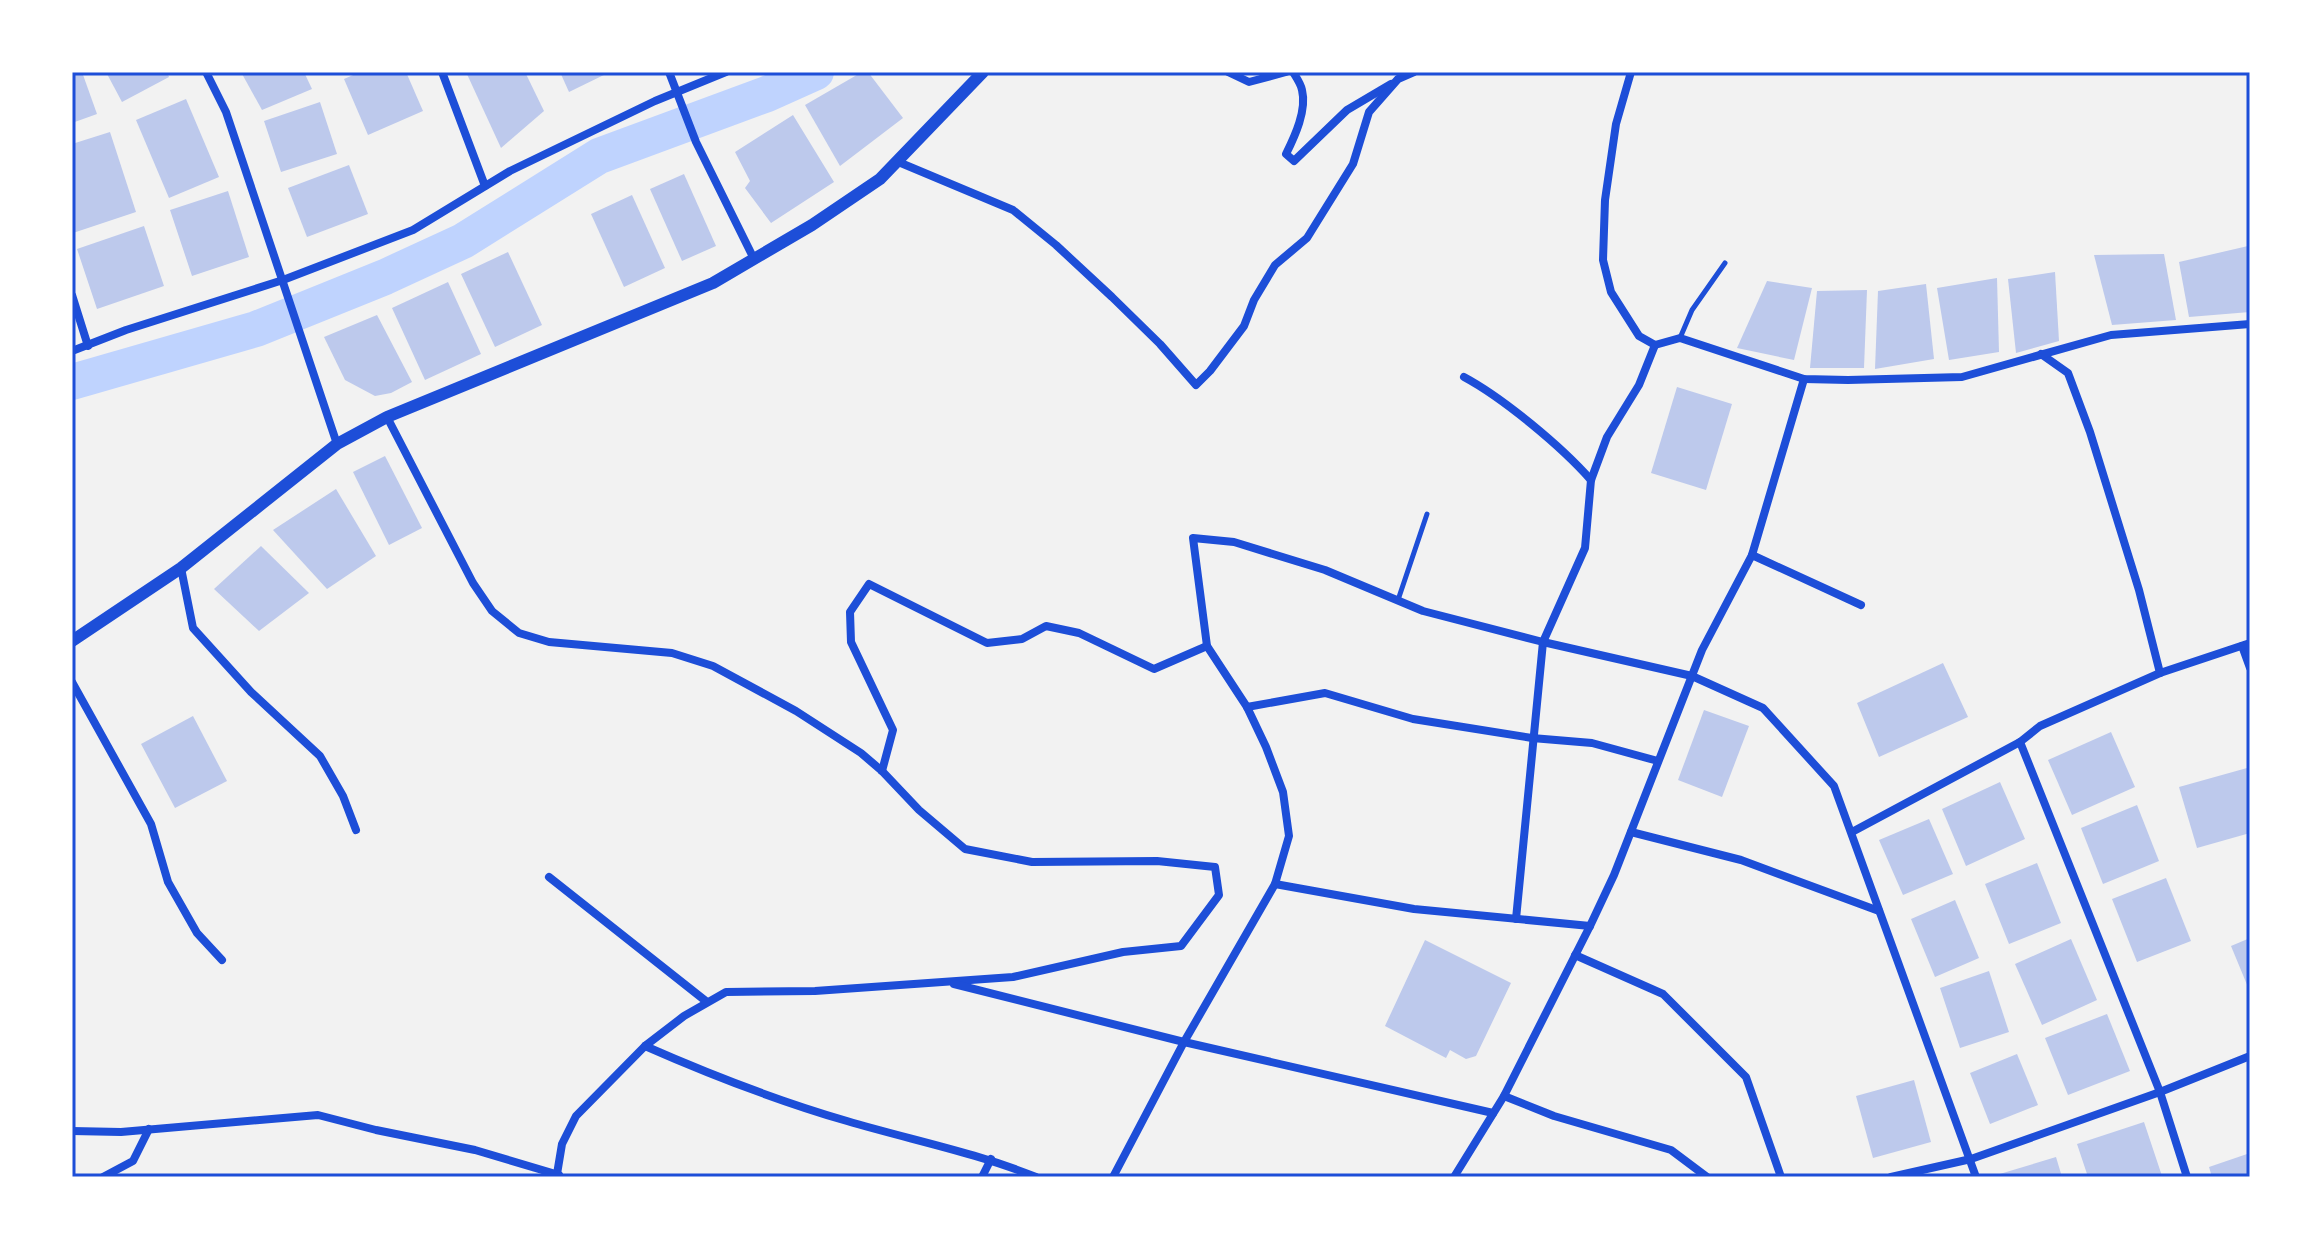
<svg xmlns="http://www.w3.org/2000/svg" width="2322" height="1249" font-family="Georgia,serif">
<style>
.lines{fill:none;stroke-linecap:round;stroke-linejoin:round}
.river{stroke:#bfd3fe;stroke-width:36}
.building{fill:#bdc9ec}
.service{stroke:#1d4ed8;stroke-width:5}
.minor{stroke:#1d4ed8;stroke-width:8}
.tertiary{stroke:#1d4ed8;stroke-width:12}
.neatline{fill:none;stroke:#1d4ed8;stroke-width:3}
</style>
<rect width="100%" height="100%" fill="#f2f2f2"/>
<g class="lines">
<path class="river" d="M72,382L256,329L385,277L463,241L599,156L767,94L816,72"/>
</g>
<g class="building">
<path d="M72,72H82L97,114L72,123Z"/>
<path d="M106,72H167L169,77L122,102Z"/>
<path d="M241,72H304L312,89L262,110Z"/>
<path d="M360,72H406L423,111L368,135L344,79Z"/>
<path d="M466,72H525L544,111L501,148Z"/>
<path d="M560,72H610L569,92Z"/>
<path d="M862,72H868L903,118L840,166L805,105Z"/>
<path d="M186,99L219,177L169,198L136,120Z"/>
<path d="M320,102L337,154L281,172L264,121Z"/>
<path d="M793,115L834,182L771,223L745,188L750,181L735,152Z"/>
<path d="M110,132L136,212L73,233L72,144Z"/>
<path d="M349,165L368,214L307,237L288,188Z"/>
<path d="M684,174L716,246L682,261L650,189Z"/>
<path d="M228,191L249,257L192,276L170,210Z"/>
<path d="M632,195L665,268L624,287L591,214Z"/>
<path d="M144,226L164,286L97,309L77,249Z"/>
<path d="M2248,246L2250,312L2189,317L2179,262Z"/>
<path d="M508,252L542,325L495,347L461,274Z"/>
<path d="M2164,254L2176,320L2112,325L2094,255Z"/>
<path d="M2055,272L2059,341L2016,353L2008,279Z"/>
<path d="M1997,278L1999,352L1949,360L1937,288Z"/>
<path d="M1767,281L1812,288L1794,360L1737,348Z"/>
<path d="M448,282L481,354L425,380L392,308Z"/>
<path d="M1926,284L1934,359L1875,369L1878,291Z"/>
<path d="M1867,290L1864,368H1810L1817,291Z"/>
<path d="M377,315L412,382L391,393L375,396L345,380L324,337Z"/>
<path d="M1677,387L1732,404L1706,490L1651,473Z"/>
<path d="M385,456L422,528L389,545L353,472Z"/>
<path d="M336,489L376,556L327,589L273,530Z"/>
<path d="M261,546L309,593L259,631L214,589Z"/>
<path d="M1943,663L1968,717L1879,757L1857,703Z"/>
<path d="M1704,710L1749,726L1722,797L1678,780Z"/>
<path d="M193,716L227,781L175,808L141,744Z"/>
<path d="M2111,732L2135,787L2072,815L2048,760Z"/>
<path d="M2247,768L2250,778V833L2197,848L2179,787Z"/>
<path d="M2000,782L2025,839L1966,866L1942,809Z"/>
<path d="M2137,805L2159,861L2103,884L2081,828Z"/>
<path d="M1929,819L1953,874L1903,895L1879,840Z"/>
<path d="M2037,863L2061,923L2009,944L1985,884Z"/>
<path d="M2166,878L2191,941L2137,962L2112,899Z"/>
<path d="M1955,900L1979,958L1935,977L1911,919Z"/>
<path d="M2250,938V992L2231,946Z"/>
<path d="M2071,939L2097,1000L2042,1025L2015,964Z"/>
<path d="M1425,940L1511,983L1476,1056L1466,1059L1450,1050L1446,1058L1385,1026Z"/>
<path d="M1989,971L2009,1032L1960,1048L1940,988Z"/>
<path d="M2107,1014L2130,1071L2068,1095L2045,1038Z"/>
<path d="M2017,1054L2038,1105L1990,1124L1970,1073Z"/>
<path d="M1914,1080L1931,1142L1873,1158L1856,1096Z"/>
<path d="M2144,1122L2162,1176L2088,1177L2077,1144Z"/>
<path d="M2250,1153V1177H2212L2209,1167Z"/>
<path d="M2056,1157L2062,1177H1993V1176Z"/>
</g>
<g class="lines">
<g class="service">
<path d="M1680,338L1692,310L1725,263"/>
<path d="M1398,600L1427,514"/>
</g>
<g class="minor">
<path d="M206,72L226,112L337,444"/>
<path d="M442,72L485,186"/>
<path d="M669,72L696,142L754,259"/>
<path d="M1228,72L1249,82L1286,72"/>
<path d="M1293,72C1296,77 1301,84 1302,90C1307,110 1295,136 1286,154L1294,161L1347,110L1391,84"/>
<path d="M1631,72L1616,124L1605,200L1603,260L1611,292L1639,336L1655,345"/>
<path d="M896,161L1013,210L1056,245L1112,297L1160,344L1196,385L1210,371L1244,326L1254,300L1275,265L1307,238L1353,164L1369,112L1398,79L1414,72"/>
<path d="M72,295L88,346"/>
<path d="M72,351L126,330L283,280L413,230L510,171L655,101L726,72"/>
<path d="M2041,354L2068,373L2090,432L2139,590L2160,673"/>
<path d="M1464,377C1503,398 1561,446 1591,480"/>
<path d="M387,417L473,583L492,611L519,633L549,642L672,653L713,666L796,711L861,753L882,771L919,810L965,849L1032,862L1157,861L1215,867L1219,895L1181,946L1123,952L1013,977L815,991L726,992L684,1016L645,1046L576,1116L562,1144L557,1174"/>
<path d="M1752,555L1804,379"/>
<path d="M181,568L193,628L251,692L320,756L343,796L356,830"/>
<path d="M2242,646L2250,668"/>
<path d="M72,682L151,824L168,882L197,933L222,960"/>
<path d="M1247,707L1325,693L1413,719L1532,738L1592,743L1658,761"/>
<path d="M2020,742L2160,1092L2187,1177"/>
<path d="M882,771L893,730L851,642L850,612L869,584L987,643L1022,639L1046,626L1079,633L1154,669L1207,646"/>
<path d="M1631,832L1741,860L1879,911"/>
<path d="M1852,832L2020,742L2040,726L2160,673L2250,643"/>
<path d="M549,877L707,1002"/>
<path d="M1275,884L1414,909L1590,926"/>
<path d="M1516,919L1543,642L1585,548L1591,480L1607,437L1639,385L1655,345L1680,338L1804,379L1848,380L1962,377L2111,335L2250,324"/>
<path d="M1575,955L1663,994L1746,1077L1781,1177"/>
<path d="M954,984L1184,1042L1493,1113"/>
<path d="M645,1046C711,1075 778,1101 847,1121C911,1140 974,1152 1036,1177"/>
<path d="M1504,1096L1554,1116L1671,1150L1707,1177"/>
<path d="M72,1131L121,1132L318,1115L376,1130L475,1150L559,1175"/>
<path d="M103,1177L133,1161L149,1129"/>
<path d="M982,1177L991,1159"/>
<path d="M1113,1177L1184,1042L1275,884L1289,836L1283,792L1266,747L1247,707L1207,646L1193,538L1234,542L1325,570L1423,611L1543,642L1692,676L1763,708L1834,786L1976,1177"/>
<path d="M1454,1177L1504,1096L1590,926L1614,875L1702,650L1752,555L1861,605"/>
<path d="M1891,1177L1971,1159L2160,1092L2250,1056"/>
</g>
<path class="tertiary" d="M72,641L181,568L337,444L387,417L713,283L812,225L880,179L983,72"/>
</g>
<rect width="2322" height="1249" fill="none" stroke="#ffffff" stroke-width="148"/>
<rect x="74" y="74" width="2174" height="1101" class="neatline"/>
</svg>
